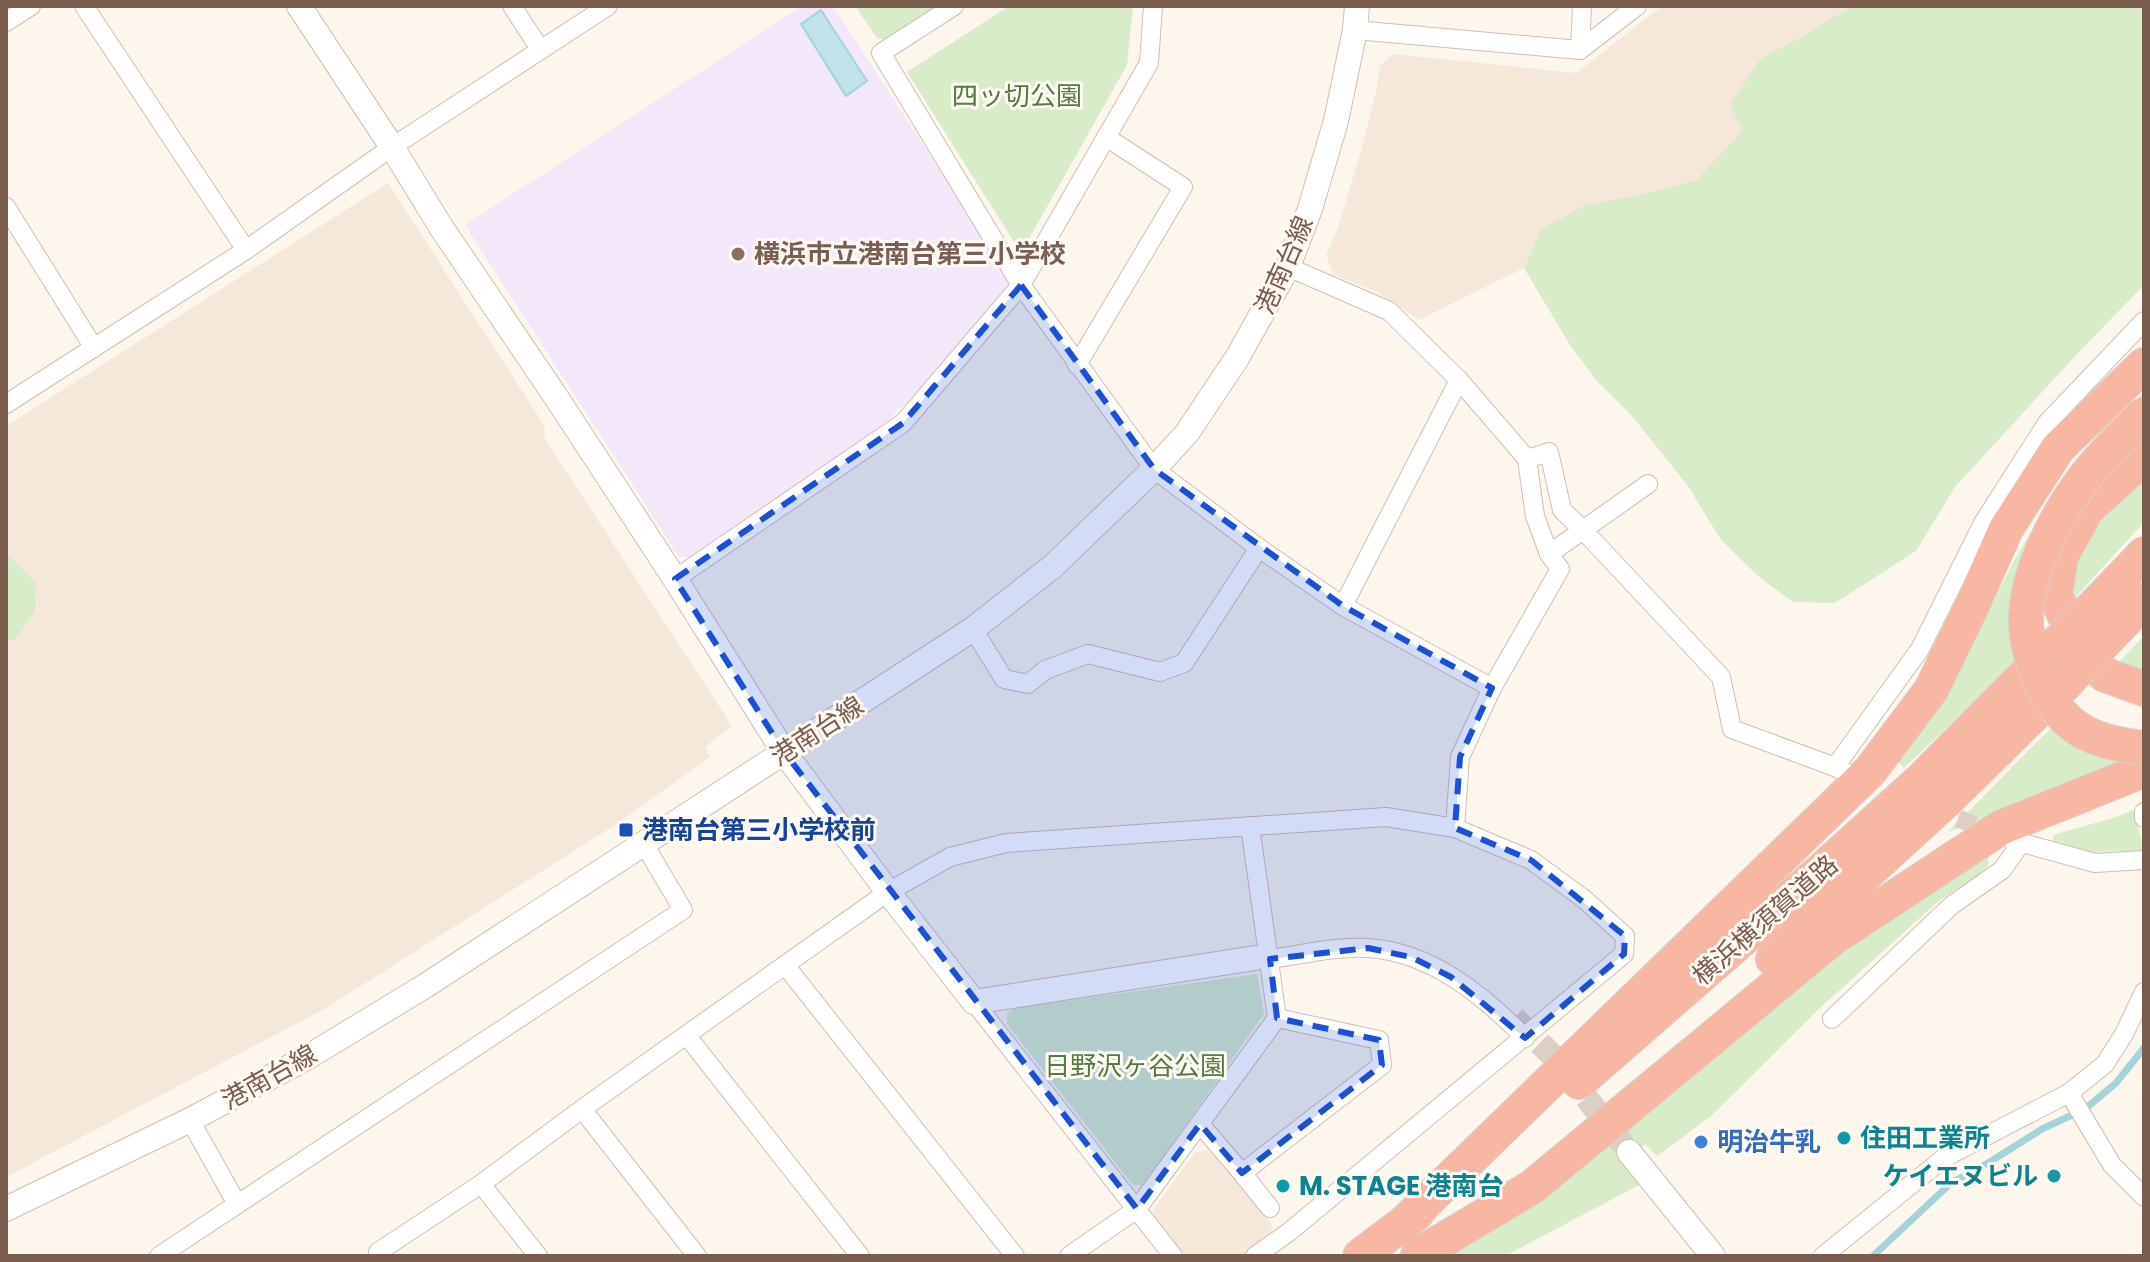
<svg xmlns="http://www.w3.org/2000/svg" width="2150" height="1262" font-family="Poppins,'Noto Sans JP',sans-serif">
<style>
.residential{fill:#f5e8da}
.education{fill:#f3e8fa}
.green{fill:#d8ecc9}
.water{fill:#bfe3e8;stroke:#a5d3da;stroke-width:2}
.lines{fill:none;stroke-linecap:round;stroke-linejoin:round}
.stream{stroke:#a5d3da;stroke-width:7}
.minor-tunnel{stroke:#dcd0c4;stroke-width:18;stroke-dasharray:18 9;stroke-linecap:butt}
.tertiary-tunnel{stroke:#dcd0c4;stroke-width:24;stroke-dasharray:24 12;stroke-linecap:butt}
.minor-casing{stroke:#d1beb0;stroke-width:20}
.tertiary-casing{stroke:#d1beb0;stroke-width:26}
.motorway-casing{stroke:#dad1cd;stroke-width:36}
.minor{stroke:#fff;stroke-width:18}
.tertiary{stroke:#fff;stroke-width:24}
.motorway{stroke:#f7b7a3;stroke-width:34}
.motorway-bridge-casing{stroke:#dad1cd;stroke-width:36;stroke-linecap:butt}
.motorway-bridge{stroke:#f7b7a3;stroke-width:34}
.marked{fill:#1d4ed8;fill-opacity:0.2;stroke:#1d4ed8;stroke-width:6;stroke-dasharray:16 10;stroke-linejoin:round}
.education-dot{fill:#8d6e63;stroke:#fffaf3;stroke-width:3}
.transit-dot{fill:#1a4fb4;stroke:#fffaf3;stroke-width:3}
.culture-dot{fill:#0f9aa8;stroke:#fffaf3;stroke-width:3}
.shop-dot{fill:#3f7fe0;stroke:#fffaf3;stroke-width:3}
.labels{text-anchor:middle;stroke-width:6;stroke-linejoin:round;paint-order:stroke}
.park-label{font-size:26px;fill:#537a41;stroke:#fffaf3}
.education-label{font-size:26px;font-weight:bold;fill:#785e54;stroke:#fffaf3;text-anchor:start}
.street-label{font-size:26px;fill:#7a5c4d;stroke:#fffaf3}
.transit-label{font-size:26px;font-weight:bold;fill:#164399;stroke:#fffaf3;text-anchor:start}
.culture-label{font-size:26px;font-weight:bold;fill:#0d838f;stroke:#fffaf3;text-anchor:start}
.shop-label{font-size:26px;font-weight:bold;fill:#366cbe;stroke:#fffaf3;text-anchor:start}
</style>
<rect width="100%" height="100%" fill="#fdf6ec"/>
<g class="residential">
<path d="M1662,6H1857L1846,9L1803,36L1760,59L1744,131L1696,180L1634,196L1585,205L1541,229L1524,268L1419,320L1377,292L1333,274L1326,254L1337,231L1360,154L1376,92L1380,65L1394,54L1576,73Z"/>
<path d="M388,183L544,425L545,439L732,726L705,747L710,757L615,825L326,1008L6,1177V426Z"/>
<path d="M1215,1150L1272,1224L1271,1234L1242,1256H1181L1155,1221L1153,1210L1195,1152Z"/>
</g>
<path class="education" d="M802,6H833L1012,282L1013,293L868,441L691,557H679L465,225Z"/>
<g class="green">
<path d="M855,6H939L886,40L877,38Z"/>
<path d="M1009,6H1133L1127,65L1021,253L907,72Z"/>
<path d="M1857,6H2144V285L2078,353L1955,487L1916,551L1835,603L1793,602L1759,577L1721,540L1688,486L1632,416L1597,381L1570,345L1524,268L1541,229L1585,205L1634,196L1696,180L1743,131L1730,105L1760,59L1803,36L1846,9Z"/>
<path d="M2144,391V394L2067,486L2015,664L1904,768L1898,762L1941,704L2015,559L2061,482Z"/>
<path d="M2144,470V522L2072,601L2068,584L2097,519Z"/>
<path d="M6,553L36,583L35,611L15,640L6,641Z"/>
<path d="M2144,636V675L2117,664Z"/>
<path d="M2053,726L2144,757L1948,832Z"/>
<path d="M2135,809L2143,851L2083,852L2053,844V835L2116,817Z"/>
<path d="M1985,858H1988L1989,864L1984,871L1940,900L1821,1007L1710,1117L1657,1156L1645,1144L1628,1165L1641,1184L1505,1256H1416L1830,952Z"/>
<path d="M1257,974L1264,1014L1143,1185H1133L1007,1024V1013L1015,1008Z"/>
</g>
<path class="water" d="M821,10L867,81L846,96L801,24Z"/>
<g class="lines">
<path class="stream" d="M1873,1256L1951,1183L1988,1163L2042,1129L2085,1109L2116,1083L2144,1048"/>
<path class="minor-tunnel" d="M1933,808L1994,833"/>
<path class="tertiary-tunnel" d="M1514,1018L1556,1059L1629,1152"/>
<g class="minor-casing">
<g id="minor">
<path d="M84,6L246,250"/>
<path d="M512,6L540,49"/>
<path d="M6,22L31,6"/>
<path d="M1355,30L1580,50L1637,6"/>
<path d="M1580,50L1582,6"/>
<path d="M6,207L94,348"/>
<path d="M1288,267L1389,311L1459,380L1527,459L1535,516L1549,554L1560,569L1492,688"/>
<path d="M1077,365L1183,187L1106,137"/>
<path d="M6,404L246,250L392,147L608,6"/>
<path d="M1527,459L1549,452L1562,510L1583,530L1721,677L1732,729L1835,767"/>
<path d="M1549,554L1648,484"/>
<path d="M675,579L903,423L1021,285L1149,63L1153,6"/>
<path d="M1343,606L1459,380"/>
<path d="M973,629L1004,679L1028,684L1045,670L1088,654L1160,672L1184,663L1259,548"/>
<path d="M1845,772L1835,767L1920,649L1983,523L2047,423L2144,321"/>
<path d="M2144,812V818"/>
<path d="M2012,840L2095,863L2144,860"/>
<path d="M1270,959C1301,955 1335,946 1368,948C1431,952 1483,995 1525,1038"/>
<path d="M785,965L1015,1256"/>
<path d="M974,1002L1173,1256"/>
<path d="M1832,1019L1952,905L2002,870L2021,843"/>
<path d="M687,1036L860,1256"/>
<path d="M2069,1093L2112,1165L2144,1197"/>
<path d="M582,1109L697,1256"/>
<path d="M190,1120L237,1204"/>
<path d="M1200,1124L1242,1173L1382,1065L1379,1040L1277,1018"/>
<path d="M1242,1173L1270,1208"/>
<path d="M481,1184L538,1256"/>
<path d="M159,1256L683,910L644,844"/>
<path d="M381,1256L378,1252L481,1184L582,1109L888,892L950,857L1006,843L1386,817L1455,828L1460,757L1492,688L1343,606L1259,548L1154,469L1021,285L881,53L954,6"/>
<path d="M1069,1256L1137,1209L1277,1018L1250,826"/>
<path d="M1255,1256L1289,1232L1624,954L1625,936L1584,899L1531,860L1455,828"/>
<path d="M1823,1256L1944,1158L2069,1093L2105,1064L2124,1034L2144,992"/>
</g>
</g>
<g class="tertiary-casing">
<g id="tertiary">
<path d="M299,6L392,147L441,227L556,397L675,579L784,752L888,892L974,1002L1255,958"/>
<path d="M1629,1152L1713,1256"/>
<path d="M6,1209L190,1120L308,1057L425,986L973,629L1052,567L1154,469L1187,433L1237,358L1288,267L1310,209L1336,121L1355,30L1357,6"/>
</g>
</g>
<g class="motorway-casing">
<g id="motorway">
<path d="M2144,457L2087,509L2061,556L2055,595L2075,637L2105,675L2144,689"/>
<path d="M2093,607L2144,554"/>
<path d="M2112,634L2144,601"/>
<path d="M1773,959L1948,799L2064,685"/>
<path d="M1579,1082L1817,874L1923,778L2047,653"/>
<path d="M1400,1227L1870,771L1931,690L1971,608L2006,529L2058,448L2144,365"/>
<path d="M1418,1255L1532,1187L1833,938L2000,828L2144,770"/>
<path d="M1360,1256L1417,1213"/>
</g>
</g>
<use href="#minor" class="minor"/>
<use href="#tertiary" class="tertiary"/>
<use href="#motorway" class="motorway"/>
<g class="motorway-bridge-casing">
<g id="motorway-bridge">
<path d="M2144,414C2125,434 2102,454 2085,477C2056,515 2025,575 2026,623C2027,646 2034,668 2044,688C2066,732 2098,743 2144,748"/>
<path d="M2047,653L2093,607"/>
<path d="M2064,685L2112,634"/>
</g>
</g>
<use href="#motorway-bridge" class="motorway-bridge"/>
</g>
<path class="marked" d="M1021,285L1154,469L1343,606L1492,688L1460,757L1455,828L1531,860L1625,936L1624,954L1525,1038L1451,977L1411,957L1368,948L1270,959L1277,1018L1379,1040L1382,1065L1242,1173L1200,1124L1137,1209L784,752L675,579L903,423Z"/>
<circle class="education-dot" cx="738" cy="254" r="8"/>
<rect class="transit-dot" x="618" y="822" width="16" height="16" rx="4"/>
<g class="culture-dot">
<circle cx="1844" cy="1138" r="8"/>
<circle cx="2054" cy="1176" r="8"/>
<circle cx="1283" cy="1186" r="8"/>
</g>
<circle class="shop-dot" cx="1701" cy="1142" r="8"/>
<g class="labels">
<g class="park-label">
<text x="1017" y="105">四ッ切公園</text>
<text x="1135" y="1075">日野沢ヶ谷公園</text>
</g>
<g class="education-label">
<text x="754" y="263">横浜市立港南台第三小学校</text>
</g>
<g class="street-label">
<text transform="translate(1284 265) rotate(-66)" y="9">港南台線</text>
<text transform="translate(817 731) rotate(-33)" y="9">港南台線</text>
<text transform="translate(1765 920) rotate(-41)" y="9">横浜横須賀道路</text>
<text transform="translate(269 1077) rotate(-29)" y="9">港南台線</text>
</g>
<g class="transit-label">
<text x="642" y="839">港南台第三小学校前</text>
</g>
<g class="culture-label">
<text x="1860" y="1147">住田工業所</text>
<text x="2038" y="1185" text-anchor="end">ケイエヌビル</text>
<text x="1299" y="1195">M. STAGE 港南台</text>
</g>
<g class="shop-label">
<text x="1717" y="1151">明治牛乳</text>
</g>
</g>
<rect width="2150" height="1262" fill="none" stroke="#7a5c4d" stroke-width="16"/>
</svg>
